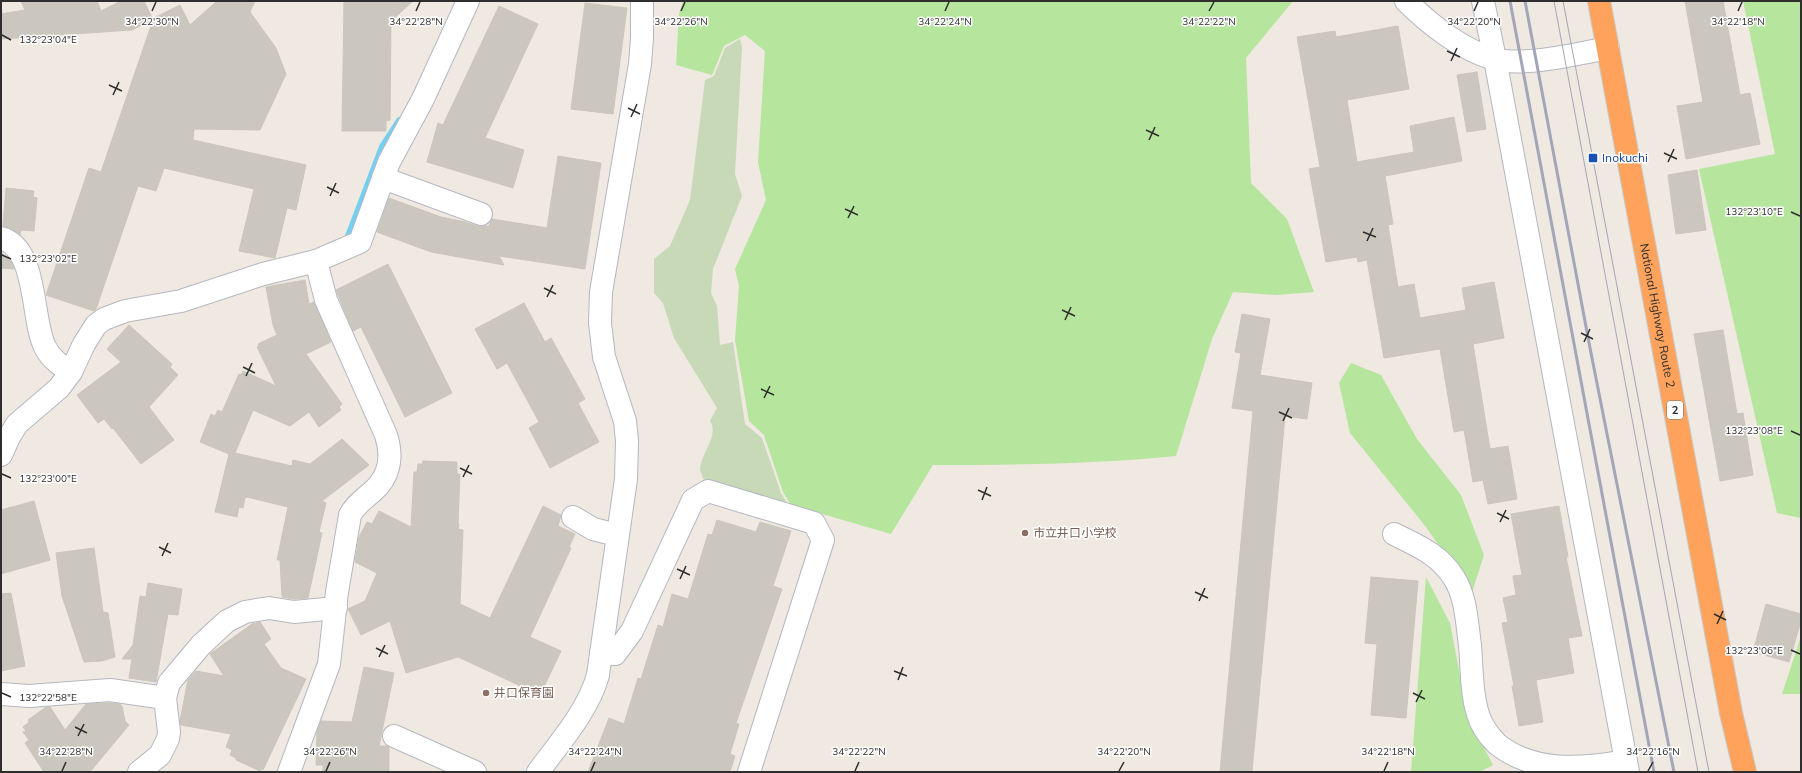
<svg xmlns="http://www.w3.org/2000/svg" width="1802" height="773" font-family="Mulish,'Noto Sans JP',sans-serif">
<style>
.green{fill:#b6e59e}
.cemetery{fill:#c8d9b8}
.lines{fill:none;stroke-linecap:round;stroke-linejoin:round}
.stream{stroke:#75cff0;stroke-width:8}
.building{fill:#cbc7bf;stroke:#cbc5ba}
.street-casing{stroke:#b4b7c1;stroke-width:24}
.secondary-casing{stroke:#b4b7c1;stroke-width:24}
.highway-casing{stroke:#c9c9c9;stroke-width:24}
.street{stroke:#fff;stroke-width:22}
.secondary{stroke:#fff;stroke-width:22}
.highway{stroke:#ffa35c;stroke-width:22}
.tram{stroke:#a3a6b8;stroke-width:1}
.rail{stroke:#a3a6b8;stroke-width:3}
.ticks{fill:none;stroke:#2e2e2e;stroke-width:1.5}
.transit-dot{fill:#1a4fb4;stroke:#fff;stroke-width:1.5}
.education-dot{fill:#8d6e63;stroke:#fff;stroke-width:1.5}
.labels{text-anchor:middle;stroke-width:3;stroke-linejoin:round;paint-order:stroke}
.shield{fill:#fff;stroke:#6d6d6d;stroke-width:1}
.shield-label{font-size:11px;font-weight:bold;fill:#2e2e2e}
.transit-label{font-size:12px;fill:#164399;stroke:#fff;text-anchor:start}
.street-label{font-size:12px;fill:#2e2e2e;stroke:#fff}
.education-label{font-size:12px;fill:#785e54;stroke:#fff;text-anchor:start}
.ticks-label{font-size:10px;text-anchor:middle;fill:#2e2e2e;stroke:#fff;stroke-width:3;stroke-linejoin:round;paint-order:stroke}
</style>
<rect width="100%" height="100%" fill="#efe9e1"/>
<g class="green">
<path d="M683,1H1293L1246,58L1251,183L1287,219L1314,292L1276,295L1233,292L1212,339L1176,456C1096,464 1014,465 933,465L891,534L791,505L783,492L764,435L749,421L735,340L739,286L735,269L766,200L758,162L765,51L745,35L724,46L712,75L676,65L679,14Z"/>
<path d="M1743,1H1801V518L1777,513L1699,169L1775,154Z"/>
<path d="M1351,363L1381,375L1417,439L1461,495L1484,555L1472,592L1426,527L1350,433L1339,383Z"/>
<path d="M1426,577L1450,623L1468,717L1493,765L1480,772H1411Z"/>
<path d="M1801,636V694H1782Z"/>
</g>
<path class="cemetery" d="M740,39L742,47L735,174L742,196L713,269L711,293L717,306L720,345L733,342L745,424L762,438L781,493L789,506L703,479C703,477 701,473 700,470C700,454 720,436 710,421L717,408L674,338L663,303L654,293V259L670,246L690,200L705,80L714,76L725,48Z"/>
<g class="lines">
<path class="stream" d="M348,239L383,147L400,121"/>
</g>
<g class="building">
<path d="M21,1H97L101,11L121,1H144L153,20L154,18L180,5L190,25L217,1H255L250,12L276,48L286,74L260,130L194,129L193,140L306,165L296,210L287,208L275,258L239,251L254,189L164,168L156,191L138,186L96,309L94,311L46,295L89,168L101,172L153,20L132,30L1,39V14L25,10Z"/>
<path d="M344,1H413L391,21L390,120L386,121V131H342Z"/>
<path d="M1685,1H1723L1740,95L1750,93L1760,144L1686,159L1677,106L1703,102Z"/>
<path d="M585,3L627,8L613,114L571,109Z"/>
<path d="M499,6L538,24L485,138L524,150L513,188L427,162L438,123L443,125Z"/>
<path d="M1398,26L1409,89L1347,100L1357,162L1414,152L1410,126L1454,117L1462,161L1385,176L1393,224L1388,225L1398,287L1414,284L1420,318L1466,310L1462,288L1494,282L1504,338L1473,344L1490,449L1508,446L1517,499L1488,504L1483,480L1473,482L1464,430L1454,432L1440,349L1384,358L1367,260L1358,262L1357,257L1326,262L1309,169L1320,167L1297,37L1335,31L1336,37Z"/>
<path d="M1477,72L1486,129L1467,132L1457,75Z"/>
<path d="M558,156L601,163L585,269L499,256L504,265L431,252L377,232L389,198L441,217L465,222L477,226H489L492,219L547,228Z"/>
<path d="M1697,170L1706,230L1676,234L1668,175Z"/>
<path d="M6,188L34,191L33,197L37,198L34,231L21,230L20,235L3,226Z"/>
<path d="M1,252L11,262L14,269L1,268Z"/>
<path d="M388,264L452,393L405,417L361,327L353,331L336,290Z"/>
<path d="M305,280L309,304L314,302L331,342L306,354L342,404L339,407L341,410L319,427L309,412L290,426L253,410L235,453L292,466L293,460L310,464L342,439L369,465L322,501L326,503L319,532L322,533L308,598L294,599L282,597L280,560H277L288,507L247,497L245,498L243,508L239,507L237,517L215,512L229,454L200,442L211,414L215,416L218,410L222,412L239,374L241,375L243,371L276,386L257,347L259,346L258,344L277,335L273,325L266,287Z"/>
<path d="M524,303L545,342L551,338L585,399L578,403L599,442L550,468L529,428L539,422L507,363L497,369L475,329Z"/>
<path d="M1242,314L1270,319L1260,375L1312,383L1307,419L1285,416L1252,772H1220L1253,411L1232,408L1241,353L1235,352Z"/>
<path d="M129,325L172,364L170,367L178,375L149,407L174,440L141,464L113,428L112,429L104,419L98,423L77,395L121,362L107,349Z"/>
<path d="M1723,330L1737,414L1743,413L1753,475L1720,481L1694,334Z"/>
<path d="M423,461L457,462V474H460L458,524H459L458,529L463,530L460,604L490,618L543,506L561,515L558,526L575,534L569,547L571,548L530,637L561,651L540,695L458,657L406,673L390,621L361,635L348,609L365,601L377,573L355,562L359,537L367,522L372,524L379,511L411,527L414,472H417L418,464H422Z"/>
<path d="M34,501L50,560L1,574V510Z"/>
<path d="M1559,506L1568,557H1566L1582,636L1568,638L1574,673L1536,680L1543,722L1519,726L1512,686H1514L1502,623L1508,622L1503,598L1516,595L1513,576L1522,575L1511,514Z"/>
<path d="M717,520L756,532L760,522L791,531L773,586L782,589L736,723L739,724L730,754L735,756L730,772H588L609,718L624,724L638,678L641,679L658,625L663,627L672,594L688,599L708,534L712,535Z"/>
<path d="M94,548L103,612L108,613L115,657L102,661L84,662L62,596L56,553Z"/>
<path d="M1371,577L1418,581L1406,718L1371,715L1377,644L1365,643Z"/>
<path d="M148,583L182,589L178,615L168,614L156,682L129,678L132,659H122L133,645L140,596L146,597Z"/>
<path d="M11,593L25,666L1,671V594Z"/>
<path d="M1766,604L1801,614V621L1789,662L1753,652Z"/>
<path d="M260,622L271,639L264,644L281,668L306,679L263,770L261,769L260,771L236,760V758L230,755L232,750L226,747L231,734L181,725L180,721L188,680L196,671L224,676L210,654L252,624Z"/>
<path d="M364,667L394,673L379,746H387L389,747V772H323V765H316L317,731L321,721L352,722Z"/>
<path d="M110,703L120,704L122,706L125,721L129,725L90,772H44L25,743L29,740L23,732L26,731L23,727L29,722L28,720L46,707H50L65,730L86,704Z"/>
</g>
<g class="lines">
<g class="street-casing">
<g id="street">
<path d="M1406,1C1429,24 1462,50 1494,59C1523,67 1578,54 1608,48"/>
<path d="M1495,59L1628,772"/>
<path d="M383,178L481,214"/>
<path d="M1,238C38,248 31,319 45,347C51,359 60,365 71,372"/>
<path d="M1,455L9,437L17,424L59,388L71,372L84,344L96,325L104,319L125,311L181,301L263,274L316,261L360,242L389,162L423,99L468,1"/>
<path d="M573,517L593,529L617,535"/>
<path d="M1394,534C1418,546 1439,554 1454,578C1466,596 1467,624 1470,645C1472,667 1471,693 1478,714C1481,725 1489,736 1497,744C1533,773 1581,769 1626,761"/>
<path d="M601,653L615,654L632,631L693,500L708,491L814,523L823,540L749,772"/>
<path d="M1,694L29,696L110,690L165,698"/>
<path d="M394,736L475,772"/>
<path d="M139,772L160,755L168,739L169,732L165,698L169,683L201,645L227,621L245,612L269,608L294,612L336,608"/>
<path d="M289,772L329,664L337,592L350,515C355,505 364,499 372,492C390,477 393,457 386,435L326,300L316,261"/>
</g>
</g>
<g class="secondary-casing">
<g id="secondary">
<path d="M1483,1L1495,59"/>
<path d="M538,772C560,742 588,711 598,675L626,479L627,441L625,421L604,357L600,323L601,292L640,64L642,38V1"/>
</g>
</g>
<g class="highway-casing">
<g id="highway">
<path id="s1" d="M1599,1L1731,713L1745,772"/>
</g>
</g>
<use href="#street" class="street"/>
<use href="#secondary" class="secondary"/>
<use href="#highway" class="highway"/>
<g class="tram">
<path d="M1554,1L1698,772"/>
<path d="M1563,1L1709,772"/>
</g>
<g class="rail">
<path d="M1510,1L1654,772"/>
<path d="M1525,1L1590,348L1674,772"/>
</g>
</g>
<path class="ticks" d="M152,11L156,2M416,11L420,2M681,11L685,2M945,11L949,2M1209,11L1214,2M1474,11L1478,2M1738,11L1742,2M2,35L11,40M1447,51L1460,57M1451,61L1457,48M109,85L122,91M113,95L119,82M628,108L640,114M631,117L637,104M1146,130L1159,136M1149,140L1155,127M1664,153L1677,159M1668,162L1674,149M327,187L339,193M330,196L336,183M845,209L858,215M1791,212L1800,216M848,218L854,206M1363,232L1376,237M1367,241L1373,228M2,255L11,259M544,288L556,294M547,297L553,285M1062,310L1075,316M1065,320L1071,307M1581,333L1593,339M1584,342L1590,329M243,367L255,373M246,376L252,363M761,389L774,395M764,398L770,386M1279,412L1292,418M1283,421L1289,408M1791,431L1800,435M460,468L472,474M2,474L11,478M463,477L469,465M978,490L991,496M982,500L987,487M1497,513L1509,519M1500,522L1506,510M159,547L171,553M162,556L168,543M677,569L690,575M680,579L686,566M1195,592L1208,598M1199,601L1205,588M1714,614L1726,620M1717,624L1723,611M376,648L388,654M1791,650L1800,654M379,657L385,645M894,671L907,676M898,680L903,667M2,693L11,697M1413,693L1425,699M1416,702L1422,690M75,727L87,733M78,736L84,724M62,771L66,762M326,771L330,762M591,771L595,762M855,771L859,762M1119,771L1124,762M1384,771L1388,762M1648,771L1653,762"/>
<rect class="transit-dot" x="1588" y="153" width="10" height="10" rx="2"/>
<g class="education-dot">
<circle cx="1025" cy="533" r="4"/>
<circle cx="486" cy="693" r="4"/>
</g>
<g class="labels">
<rect class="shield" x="1667" y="401" width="16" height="18" rx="3"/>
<g class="shield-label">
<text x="1675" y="414">2</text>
</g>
<g class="transit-label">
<text x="1602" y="162">Inokuchi</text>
</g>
<g class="street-label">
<text dy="4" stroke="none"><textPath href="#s1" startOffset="320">National Highway Route 2</textPath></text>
</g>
<g class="education-label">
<text x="1033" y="537">市立井口小学校</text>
<text x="494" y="697">井口保育園</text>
</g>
</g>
<g class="ticks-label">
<text x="152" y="25">34°22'30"N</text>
<text x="416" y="25">34°22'28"N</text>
<text x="681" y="25">34°22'26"N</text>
<text x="945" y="25">34°22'24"N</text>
<text x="1209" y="25">34°22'22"N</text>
<text x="1474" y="25">34°22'20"N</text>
<text x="1738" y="25">34°22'18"N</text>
<text x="48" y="43">132°23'04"E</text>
<text x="1754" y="215">132°23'10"E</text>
<text x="48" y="262">132°23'02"E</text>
<text x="1754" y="434">132°23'08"E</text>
<text x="48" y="482">132°23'00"E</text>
<text x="1754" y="654">132°23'06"E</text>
<text x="48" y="701">132°22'58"E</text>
<text x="66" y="755">34°22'28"N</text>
<text x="330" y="755">34°22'26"N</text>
<text x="595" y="755">34°22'24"N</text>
<text x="859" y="755">34°22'22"N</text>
<text x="1124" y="755">34°22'20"N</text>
<text x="1388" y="755">34°22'18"N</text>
<text x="1653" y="755">34°22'16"N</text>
</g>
<rect width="1802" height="773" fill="none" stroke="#2e2e2e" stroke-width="4"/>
</svg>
